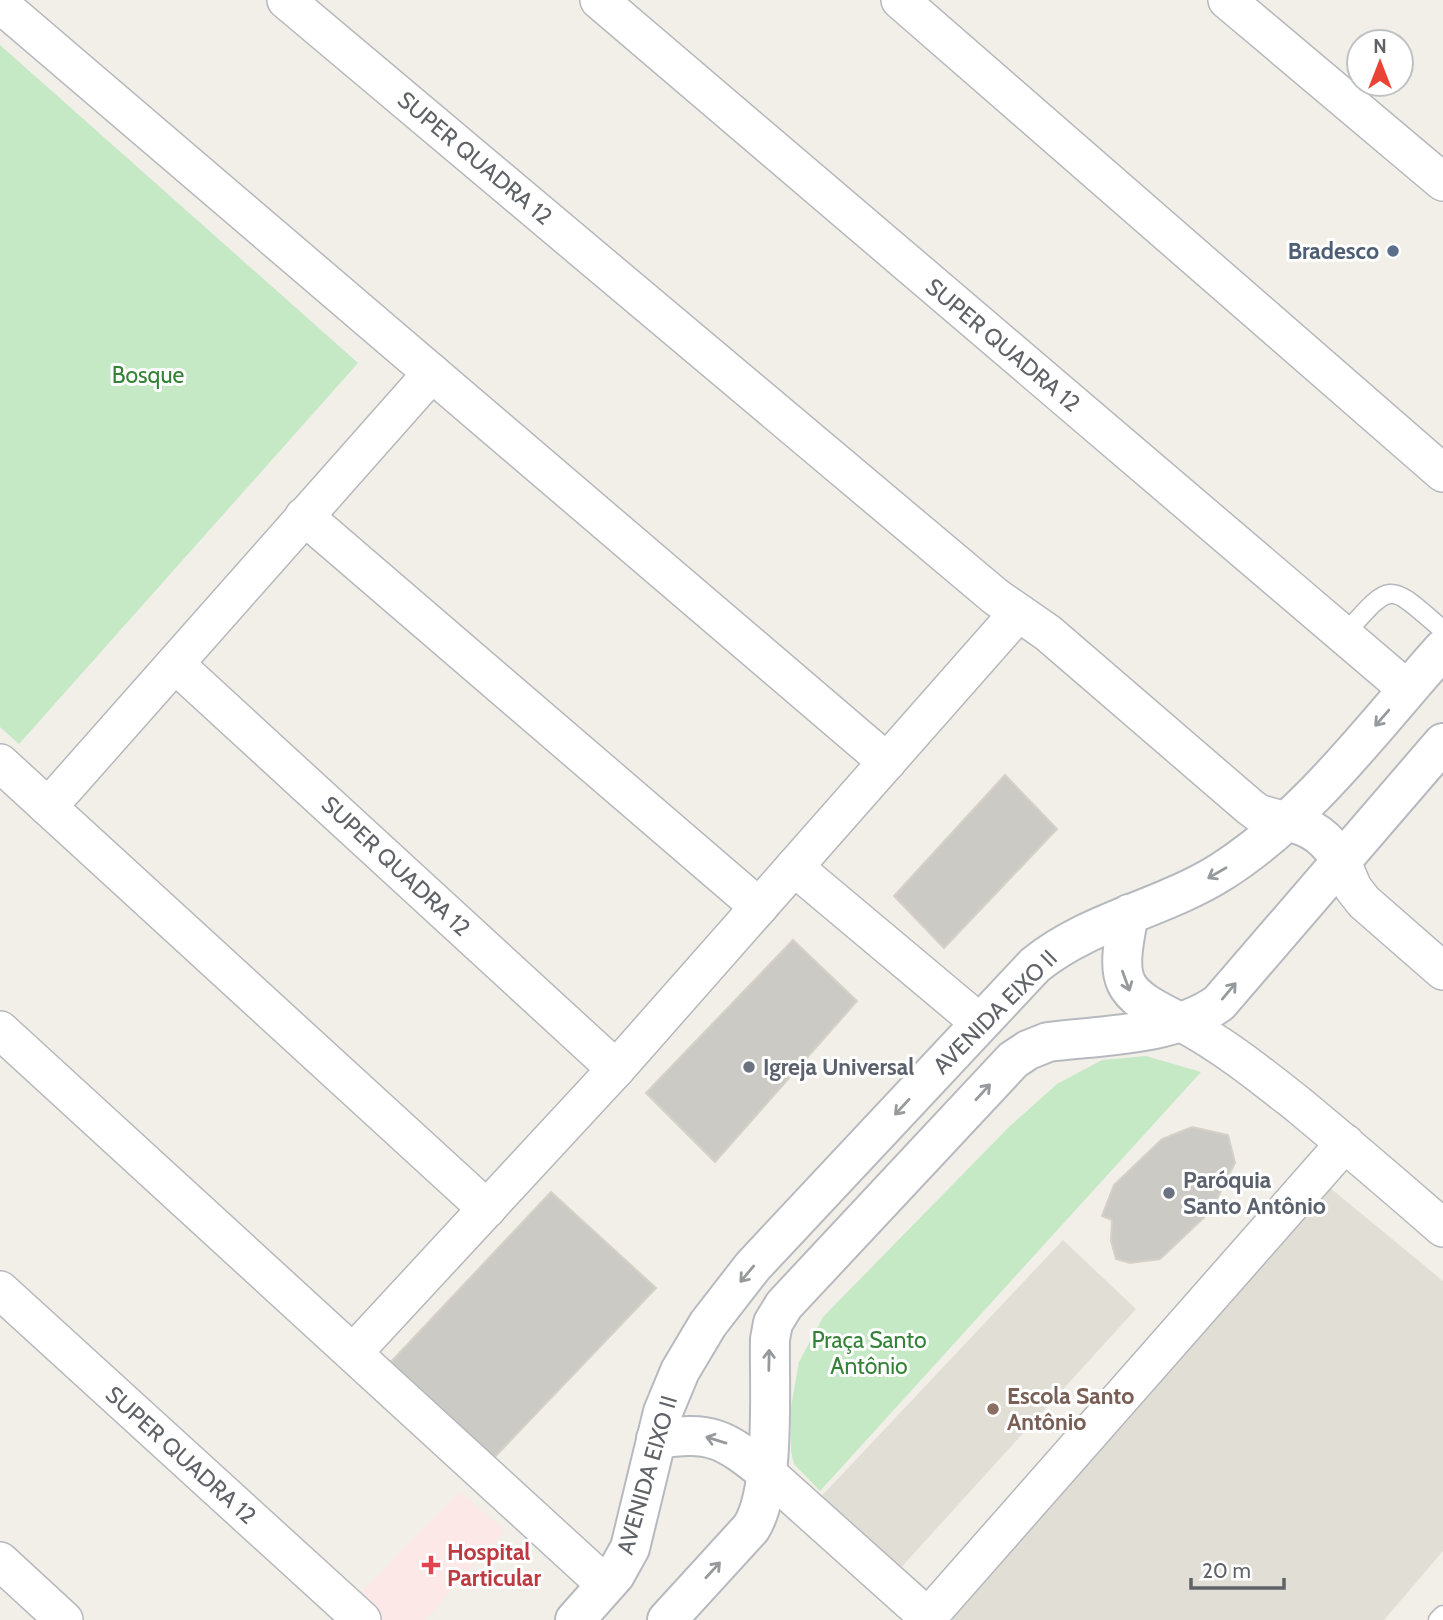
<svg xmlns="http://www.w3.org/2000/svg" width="1443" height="1620" font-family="Cabin,sans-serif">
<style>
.education{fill:#e1ded6}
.medical{fill:#fce8e6}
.green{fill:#c5e8c5}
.building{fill:#cccac5;stroke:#d6d1c6;stroke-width:2}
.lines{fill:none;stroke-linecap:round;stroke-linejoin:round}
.lane-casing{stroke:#b5b8bc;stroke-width:21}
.street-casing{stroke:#b5b8bc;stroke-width:40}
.secondary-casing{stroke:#b6babf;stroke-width:42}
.lane{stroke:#fff;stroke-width:18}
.street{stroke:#fff;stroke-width:37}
.secondary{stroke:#fff;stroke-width:38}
.oneway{stroke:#979a9d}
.service-dot{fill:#5c6f8a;stroke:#fff;stroke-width:2.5}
.worship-dot{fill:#6b7280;stroke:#fff;stroke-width:2.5}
.education-dot{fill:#8d6e63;stroke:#fff;stroke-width:2.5}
.health-dot{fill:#e0444e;stroke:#fff;stroke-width:2.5}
.labels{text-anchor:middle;stroke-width:6;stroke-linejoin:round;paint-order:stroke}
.street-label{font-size:23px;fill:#5f6368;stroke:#fff}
.service-label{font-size:23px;font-weight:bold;fill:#4e5e75;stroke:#fff;text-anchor:end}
.park-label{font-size:23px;fill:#348238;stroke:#fff}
.worship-label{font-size:23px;font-weight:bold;fill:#5b616d;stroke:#fff;text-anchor:start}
.education-label{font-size:23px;font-weight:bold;fill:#785e54;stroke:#fff;text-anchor:start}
.health-label{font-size:23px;font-weight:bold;fill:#be3a42;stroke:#fff;text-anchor:start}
</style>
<rect width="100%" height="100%" fill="#f1efe8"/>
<g class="education">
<path d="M1323,1182L1443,1281V1551L1384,1620H950L944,1615Z"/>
<path d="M1063,1240L1136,1309L897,1572L816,1502Z"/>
</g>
<path class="medical" d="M460,1492L505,1530L425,1620H374L353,1600Z"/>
<g class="green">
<path d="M0,45L358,363L19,744L0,727Z"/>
<path d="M1146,1056L1201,1072L820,1491L794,1464L791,1451V1407L799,1362L823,1317L1009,1127L1057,1084L1102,1060Z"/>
</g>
<g class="building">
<path d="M1005,775L1057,829L944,948L894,896Z"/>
<path d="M793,940L857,1001L715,1162L646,1093Z"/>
<path d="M1192,1127L1228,1135L1235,1163L1211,1211L1160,1259L1130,1263L1116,1259L1111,1241L1112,1220L1102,1216L1114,1185L1162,1139Z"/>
<path d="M551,1192L656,1288L490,1462L388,1365Z"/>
</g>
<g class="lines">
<g class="lane-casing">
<g id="lane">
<path d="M1344,635C1393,580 1387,582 1443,630"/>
<path d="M1438,1620L1443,1615"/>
</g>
</g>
<g class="street-casing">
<g id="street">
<path d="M286,0L996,597L1048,633L1250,807L1258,813L1286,821"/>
<path d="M599,0L1407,689"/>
<path d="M900,0L1443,473"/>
<path d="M1227,0L1443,182"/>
<path d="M0,4L887,762"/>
<path d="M304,516L759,907"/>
<path d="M175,664L616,1069"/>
<path d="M0,763L487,1209"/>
<path d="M48,807L432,373"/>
<path d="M1342,862L1353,888L1364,902L1443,971"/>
<path d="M794,867L980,1023"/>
<path d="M1182,1023C1225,1046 1262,1076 1300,1106C1348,1146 1396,1187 1443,1228"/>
<path d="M0,1030L606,1585"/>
<path d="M0,1290L362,1620"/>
<path d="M353,1353L616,1069L1018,613"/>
<path d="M767,1473L931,1620"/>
<path d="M0,1561L64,1620"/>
<path d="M928,1617L1345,1143"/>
</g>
</g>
<g class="secondary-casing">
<g id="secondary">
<path d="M1286,821C1313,827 1327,838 1342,862"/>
<path d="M1129,914C1115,984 1118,992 1182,1023"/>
<path d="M656,1439C712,1431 723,1438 767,1473"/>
<path d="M575,1620L615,1575L630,1548L663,1412L680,1371L708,1324L753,1266L1035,965C1089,921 1162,909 1221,872C1309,816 1374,726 1443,649"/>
<path d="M667,1620L751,1528C776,1489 769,1387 770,1339L773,1323L784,1305L1013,1060L1028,1050L1048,1042C1103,1035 1173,1036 1219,1003L1443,743"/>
</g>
</g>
<use href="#lane" class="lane"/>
<use href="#street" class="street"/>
<use href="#secondary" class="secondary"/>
</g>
<defs><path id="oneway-shaft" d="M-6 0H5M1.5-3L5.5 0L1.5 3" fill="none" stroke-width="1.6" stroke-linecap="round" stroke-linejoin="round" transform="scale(1.75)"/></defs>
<g class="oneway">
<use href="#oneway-shaft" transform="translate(1382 718) rotate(131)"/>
<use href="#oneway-shaft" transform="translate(1217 873) rotate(150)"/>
<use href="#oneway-shaft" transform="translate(1126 981) rotate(70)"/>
<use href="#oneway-shaft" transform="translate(1229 991) rotate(-50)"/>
<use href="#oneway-shaft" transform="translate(983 1092) rotate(-47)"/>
<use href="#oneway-shaft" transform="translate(902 1107) rotate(133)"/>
<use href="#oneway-shaft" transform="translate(747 1274) rotate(130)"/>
<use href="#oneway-shaft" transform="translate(769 1360) rotate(-89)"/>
<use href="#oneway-shaft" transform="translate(716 1440) rotate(-163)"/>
<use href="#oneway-shaft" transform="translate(713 1570) rotate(-47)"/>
</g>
<circle class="service-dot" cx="1393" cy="251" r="7"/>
<g class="worship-dot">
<circle cx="749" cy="1067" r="7"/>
<circle cx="1169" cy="1193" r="7"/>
</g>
<circle class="education-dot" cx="993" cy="1409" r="7"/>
<path class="health-dot" d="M427.5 1554.5h7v7h7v7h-7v7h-7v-7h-7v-7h7z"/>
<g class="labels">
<g class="street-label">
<text transform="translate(475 158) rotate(40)" y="8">SUPER QUADRA 12</text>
<text transform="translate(1003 345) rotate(40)" y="8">SUPER QUADRA 12</text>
<text transform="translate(396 866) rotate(43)" y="8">SUPER QUADRA 12</text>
<text transform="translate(995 1012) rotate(-45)" y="8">AVENIDA EIXO II</text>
<text transform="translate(181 1455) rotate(42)" y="8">SUPER QUADRA 12</text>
<text transform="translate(647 1475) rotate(-74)" y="8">AVENIDA EIXO II</text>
</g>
<g class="service-label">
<text x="1379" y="259">Bradesco</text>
</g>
<g class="park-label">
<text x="148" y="383">Bosque</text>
<text x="869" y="1348">Praça Santo<tspan x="869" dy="26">Antônio</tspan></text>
</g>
<g class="worship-label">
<text x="763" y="1075">Igreja Universal</text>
<text x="1183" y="1188">Paróquia<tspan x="1183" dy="26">Santo Antônio</tspan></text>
</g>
<g class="education-label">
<text x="1007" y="1404">Escola Santo<tspan x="1007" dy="26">Antônio</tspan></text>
</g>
<g class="health-label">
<text x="447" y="1560">Hospital<tspan x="447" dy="26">Particular</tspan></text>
</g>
</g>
<g transform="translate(1380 63)"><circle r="33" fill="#ffffff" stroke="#bfc1c3" stroke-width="2"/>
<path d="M0-5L12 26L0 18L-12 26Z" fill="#ea4335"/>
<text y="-10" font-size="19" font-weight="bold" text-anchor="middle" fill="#5f6368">N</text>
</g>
<path d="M1191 1578v10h93v-10" fill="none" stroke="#5f6368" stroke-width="3.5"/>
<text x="1202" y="1578" font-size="21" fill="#5f6368" stroke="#ffffff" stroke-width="5" paint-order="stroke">20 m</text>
</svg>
